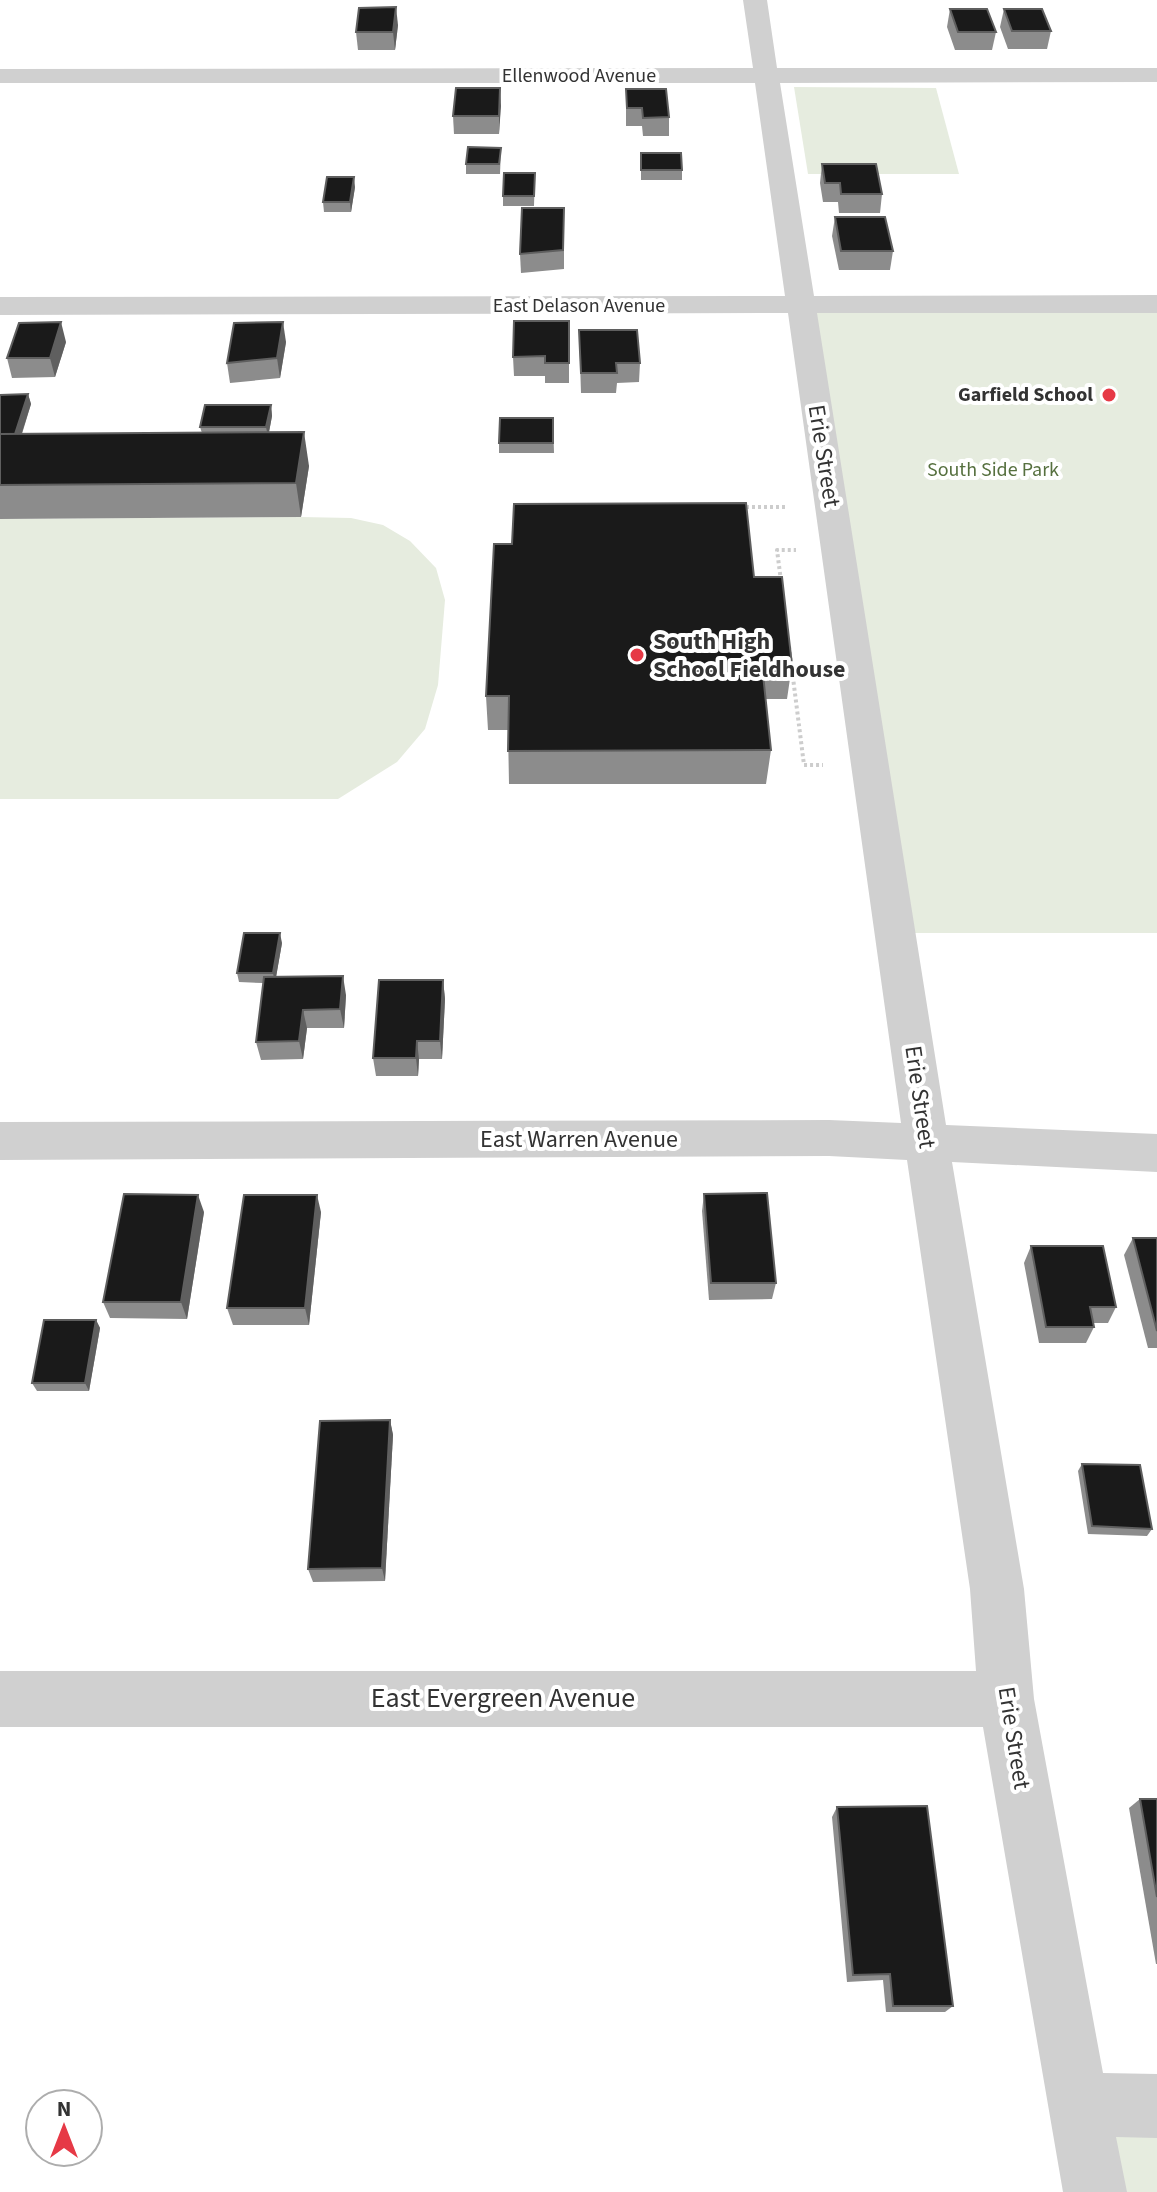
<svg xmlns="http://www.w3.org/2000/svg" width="1157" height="2192" font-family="'Source Sans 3',sans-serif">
<rect width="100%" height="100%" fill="#fff"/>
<g fill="#e6ecdf">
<path d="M794 87 936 88 959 174H808Z"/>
<path d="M1157 304V933H895L801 305Z"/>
<path d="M301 517 351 518 383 525 410 541 436 568 445 600 438 685 425 729 397 762 338 799H0V519Z"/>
<path d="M1077 2104 1157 2106V2192H1095Z"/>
</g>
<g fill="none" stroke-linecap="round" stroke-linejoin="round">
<g stroke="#cdcdcd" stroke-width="4" stroke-dasharray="3 3" stroke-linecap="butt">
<path d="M740 507H786"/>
<path d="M781 581 777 550H796"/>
<path d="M789 646 804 765H823"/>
</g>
<path fill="#d0d0d0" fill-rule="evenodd" d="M743 0H767L777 68H1157V82L780 83 814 296 1157 295V313H817L946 1125 1157 1134V1172L952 1162 1024 1589 1034 1699 1103 2073 1157 2074V2138L1116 2137 1127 2192H1063L983 1727H0V1671H976L970 1589 907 1160 829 1156 0 1160V1122L829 1120 901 1123 788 313 0 315V297L785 296 755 83H0V69L753 68Z"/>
</g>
<g fill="#8c8c8c">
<path d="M950 9 996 32 992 50H955L947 27Z"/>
<path d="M1004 9 1051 31 1047 49H1008L1000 27Z"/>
<path d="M398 25 395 50H358L356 32Z"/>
<path d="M500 88 499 134H454L453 116Z"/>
<path d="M626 89 669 117V136H643L642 126H626Z"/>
<path d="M501 148 500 174H466V164Z"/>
<path d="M641 153 682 170V180H641Z"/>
<path d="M822 164 882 194 880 213H839L838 202H823L820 183Z"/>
<path d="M535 173 534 206H503V196Z"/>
<path d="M355 187 351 212H324L323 202Z"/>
<path d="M564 208V269L521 273 520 254Z"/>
<path d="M835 217 893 251 890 270H839L832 236Z"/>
<path d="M569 321V383H545V376H514L513 357Z"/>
<path d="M579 330 640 363 639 382 617 383 616 393H581Z"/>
<path d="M66 342 55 377 12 378 7 358Z"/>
<path d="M286 342 280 378 230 383 227 363Z"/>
<path d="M28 394 31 404 22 434 202 433 200 427 271 405 272 416 269 432 309 466 301 517 0 519V395Z"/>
<path d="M553 418 554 453H499V443Z"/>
<path d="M754 577 792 665 787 699H765L771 750 766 784H509L508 730H488L486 696Z"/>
<path d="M282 943 276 977 346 995 344 1028H307L303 1059 261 1060 256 1042 263 983 239 982 237 973Z"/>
<path d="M443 980 445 999 442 1059H419L418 1076H376L373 1058Z"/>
<path d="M704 1194 776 1283 772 1299 709 1300 702 1211Z"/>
<path d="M204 1212 187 1319 110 1318 103 1302Z"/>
<path d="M321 1212 309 1325H233L227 1308Z"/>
<path d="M1133 1238H1157V1348H1148L1124 1255Z"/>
<path d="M1031 1246 1116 1307 1108 1323H1094V1327L1086 1343H1039L1024 1263Z"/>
<path d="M96 1320 100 1328 89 1391H37L32 1383Z"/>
<path d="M390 1420 393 1435 385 1581 313 1582 308 1569Z"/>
<path d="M1082 1464 1152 1529 1147 1536 1088 1534 1078 1471Z"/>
<path d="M1140 1799H1157V1964H1156L1129 1808Z"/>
<path d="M837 1807 953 2006 945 2012H886L883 1980 847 1982 832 1817Z"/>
</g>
<g fill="#5f5f5f">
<path d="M396 7 398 25 395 50 393 32Z"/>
<path d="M500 88 501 106 499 134V116Z"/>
<path d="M354 177 355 187 351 212 350 202Z"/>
<path d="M61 322 66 342 55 377 50 358Z"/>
<path d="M283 322 286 342 280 378 277 358Z"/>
<path d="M28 394 31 404 18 445 15 435Z"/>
<path d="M271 405 272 416 268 437 266 427Z"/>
<path d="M304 432 309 466 301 517 296 483Z"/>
<path d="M280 933 282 943 275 983 273 973Z"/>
<path d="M343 976 346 995 344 1028 340 1009Z"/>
<path d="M443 980 445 999 442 1059 440 1041Z"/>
<path d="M303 1010 307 1028 303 1059 299 1041Z"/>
<path d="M417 1041 419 1059 418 1076 416 1058Z"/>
<path d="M198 1195 204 1212 187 1319 181 1302Z"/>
<path d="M317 1195 321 1212 309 1325 305 1308Z"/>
<path d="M96 1320 100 1328 89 1391 85 1383Z"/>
<path d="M390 1420 393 1435 385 1581 382 1568Z"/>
</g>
<g fill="#1a1a1a" stroke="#5f5f5f" stroke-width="2">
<path d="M396 7 393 32H356L359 8Z"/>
<path d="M950 9H987L996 32H958Z"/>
<path d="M1004 9H1042L1051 31H1012Z"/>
<path d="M456 88H500L499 116H453Z"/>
<path d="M626 89H666L669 117 643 118 642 108H627Z"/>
<path d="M468 147 501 148 499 164H466Z"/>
<path d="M641 153H681L682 170H641Z"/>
<path d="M822 164H876L882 194H841L840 183H825Z"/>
<path d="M504 173H535L534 196H503Z"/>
<path d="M327 177H354L350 202H323Z"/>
<path d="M522 208H564L563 250 520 254Z"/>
<path d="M835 217H885L893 251H841Z"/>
<path d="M514 321H569V363H545V356L513 357Z"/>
<path d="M61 322 50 358H7L19 323Z"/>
<path d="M283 322 277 358 227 363 234 323Z"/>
<path d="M579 330H637L640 363H616L617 373H581Z"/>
<path d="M28 394 15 434H0V395Z"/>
<path d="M205 405H271L266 427H200Z"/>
<path d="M500 418H553V443H499Z"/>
<path d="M304 432 296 483 0 485V434Z"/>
<path d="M746 503 754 577H782L792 665H762L771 750 508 751 509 696H486L494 544H512L514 504Z"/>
<path d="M244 933H280L273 973H237Z"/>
<path d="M343 976 340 1009 303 1010 299 1041 256 1042 264 977Z"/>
<path d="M379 980H443L440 1041H417L416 1058H373Z"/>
<path d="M767 1193 776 1283H711L704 1194Z"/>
<path d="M124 1194 198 1195 181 1302H103Z"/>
<path d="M244 1195H317L305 1308H227Z"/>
<path d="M1133 1238H1157V1331Z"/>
<path d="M1031 1246H1103L1116 1307H1090L1094 1327H1046Z"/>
<path d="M44 1320H96L85 1383H32Z"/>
<path d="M390 1420 382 1568 308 1569 320 1421Z"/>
<path d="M1082 1464 1140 1465 1152 1529 1092 1526Z"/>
<path d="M1140 1799H1157V1897Z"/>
<path d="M927 1806 953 2006H893L890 1974 853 1975 837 1807Z"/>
</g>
<g fill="#e63946" stroke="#fff" stroke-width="3">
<circle cx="1109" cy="395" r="8"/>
<circle cx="637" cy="655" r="8"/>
</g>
<g text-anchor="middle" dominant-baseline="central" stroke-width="8" stroke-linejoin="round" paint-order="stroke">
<g font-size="20" fill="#333" stroke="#fff">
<text x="579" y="76">Ellenwood Avenue</text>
<text x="579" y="306">East Delason Avenue</text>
</g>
<g font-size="20" font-weight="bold" fill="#333" stroke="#fff" text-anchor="end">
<text x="1093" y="395">Garfield School</text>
</g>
<g font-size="20" fill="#56703f" stroke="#fff">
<text x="993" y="470">South Side Park</text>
</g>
<g font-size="24" fill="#333" stroke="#fff">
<text transform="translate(824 456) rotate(81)">Erie Street</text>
<text transform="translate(920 1097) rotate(82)">Erie Street</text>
<text x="579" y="1139">East Warren Avenue</text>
<text transform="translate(1014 1738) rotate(81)">Erie Street</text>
</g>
<g font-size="24" font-weight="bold" fill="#333" stroke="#fff" text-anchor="start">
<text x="653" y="641">South High<tspan x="653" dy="28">School Fieldhouse</tspan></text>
</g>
<g font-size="28" fill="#333" stroke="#fff">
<text x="503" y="1698">East Evergreen Avenue</text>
</g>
</g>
<g transform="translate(64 2128)"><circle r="38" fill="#ffffff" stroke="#adadad" stroke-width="2"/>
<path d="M0-6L14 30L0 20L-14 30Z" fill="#e63946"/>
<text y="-12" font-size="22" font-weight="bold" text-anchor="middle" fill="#333333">N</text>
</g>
</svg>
